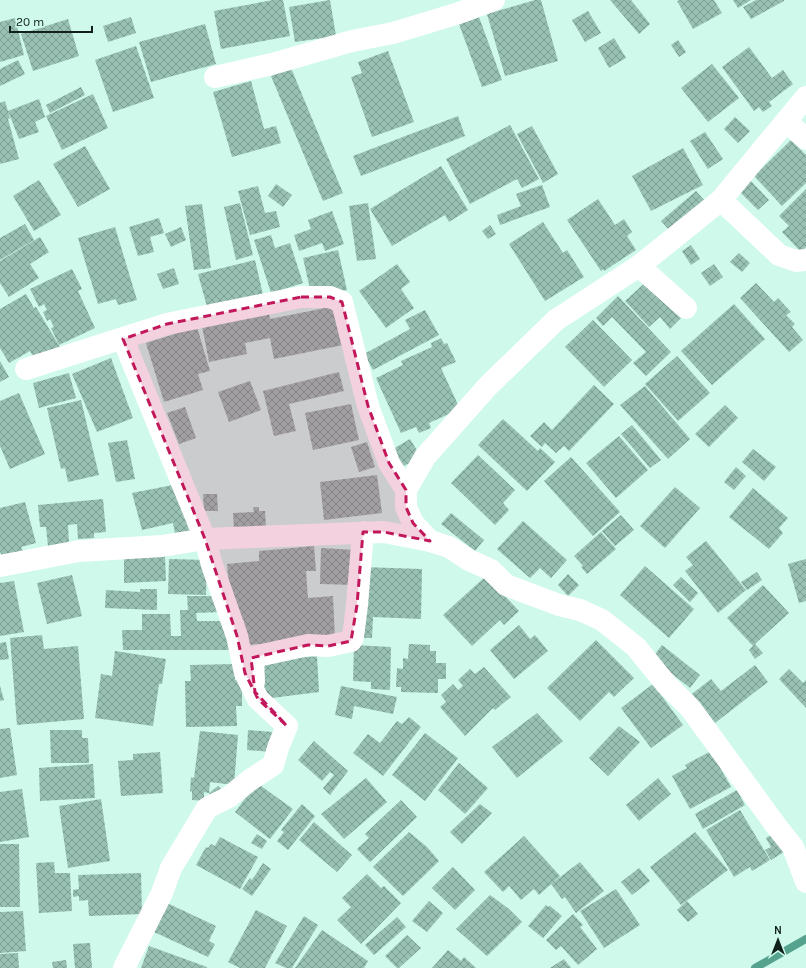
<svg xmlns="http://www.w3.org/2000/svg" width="806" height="968" font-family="Karla,sans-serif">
<defs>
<pattern id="building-cross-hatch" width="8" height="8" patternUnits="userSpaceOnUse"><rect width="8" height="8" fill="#98c1b4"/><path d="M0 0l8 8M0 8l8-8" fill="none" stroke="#7b9c92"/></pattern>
</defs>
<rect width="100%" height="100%" fill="#cef9eb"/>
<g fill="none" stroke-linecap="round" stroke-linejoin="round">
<path stroke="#55a38f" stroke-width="8" d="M755 968 806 939"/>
</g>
<g fill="url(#building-cross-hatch)">
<path d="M273 0H283L290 36 221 49 214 11Z"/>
<path d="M330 0 336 36 295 42 289 7Z"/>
<path d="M535 0H541L558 61 505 76 487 14Z"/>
<path d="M610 0H631L650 24 639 34Z"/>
<path d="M680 0H714L722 13 693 29 677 1Z"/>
<path d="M733 0H751L738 8Z"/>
<path d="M756 0H784V1L751 19 743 7Z"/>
<path d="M588 11 601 33 585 42 572 20Z"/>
<path d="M131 17 136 33 108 42 103 26Z"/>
<path d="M479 17 502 80 482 87 459 24Z"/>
<path d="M15 18 24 55 0 62V22Z"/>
<path d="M68 19 79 56 33 71 21 34Z"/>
<path d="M205 24 216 64 151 82 139 42Z"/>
<path d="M614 38 626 58 609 68 598 48Z"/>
<path d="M678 40 686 52 679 57 671 45Z"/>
<path d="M136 46 154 98 113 112 95 60Z"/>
<path d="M749 47 772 78 783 70 793 84 769 102 772 106 763 112 759 107 754 111 722 67Z"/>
<path d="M388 51 414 122 372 137 351 77 362 73 358 62Z"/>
<path d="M18 60 25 74 0 86V69Z"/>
<path d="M712 64 739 98 708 122 681 88Z"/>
<path d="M291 68 343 193 323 201 271 76Z"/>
<path d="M251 81 264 129 276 126 281 143 232 157 213 92Z"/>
<path d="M81 87 85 95 50 113 46 105Z"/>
<path d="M93 94 108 128 62 150 46 116Z"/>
<path d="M39 99 45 117 35 122 39 132 19 139 8 111Z"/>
<path d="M5 101 10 118 8 119 19 159 0 164V103Z"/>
<path d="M458 116 465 136 361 176 353 156Z"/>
<path d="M735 117 750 131 738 143 724 129Z"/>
<path d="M510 125 539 179 522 188 517 179 470 204 446 159Z"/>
<path d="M532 126 558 174 543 183 517 134Z"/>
<path d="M705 132 723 159 708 169 690 141Z"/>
<path d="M791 140 806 155V183L782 206 754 176Z"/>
<path d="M85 146 110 189 78 207 53 164Z"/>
<path d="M683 148 703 185 651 211 632 176Z"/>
<path d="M441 166 468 210 449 222 445 215 392 246 370 209Z"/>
<path d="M748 178 769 200 758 210 736 188Z"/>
<path d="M39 180 61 215 34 231 13 196Z"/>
<path d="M276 184 292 195 283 207 268 196Z"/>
<path d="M542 185 550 207 500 225 497 215 521 206 516 194Z"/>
<path d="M258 186 265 213 276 211 280 227 250 235 238 191Z"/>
<path d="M806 189V247L801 252 782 232 789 226 779 216Z"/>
<path d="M696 191 705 201 670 231 661 221Z"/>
<path d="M598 199 615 225 624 219 632 232 627 236 636 250 604 271 603 269 601 271 567 220Z"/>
<path d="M240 203 253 255 236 260 224 207Z"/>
<path d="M368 203 376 259 357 261 349 206Z"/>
<path d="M202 204 211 268 194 270 185 206Z"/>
<path d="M332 211 344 244 325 251 322 243 299 251 294 235 311 229 308 220Z"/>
<path d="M159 218 164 233 150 237 154 252 138 256 129 227Z"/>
<path d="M543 222 563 253 567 250 584 277 545 301 509 244Z"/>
<path d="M25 224 34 240 0 260V238Z"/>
<path d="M490 225 496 234 488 239 482 231Z"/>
<path d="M115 227 137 300 118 305 116 299 98 304 78 238Z"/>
<path d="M181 227 186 240 171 247 165 234Z"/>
<path d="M271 235 275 248 290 243 303 283 271 293 254 240Z"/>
<path d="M40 237 49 252 30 264 39 278 9 297 0 283V261Z"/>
<path d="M691 245 700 259 691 265 682 251Z"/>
<path d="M338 250 347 290 324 295 310 289 303 258Z"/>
<path d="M739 253 750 263 742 272 730 262Z"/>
<path d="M255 260 264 299 209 314 198 274Z"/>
<path d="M397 264 410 282 401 289 414 308 386 328 359 291Z"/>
<path d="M714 264 723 277 710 286 701 273Z"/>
<path d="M174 268 179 284 163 289 157 274Z"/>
<path d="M72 269 82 289 78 291 95 328 59 345 51 328 54 327 50 319 47 321 43 312 47 310 44 304 39 307 30 289Z"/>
<path d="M648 280 681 318 670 329 660 317 649 327 625 301Z"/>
<path d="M756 283 774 302 778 298 791 312 786 315 795 324 792 327 803 340 789 352 740 298Z"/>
<path d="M26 294 34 308 36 307 60 347 36 361 30 351 9 363 0 348V309Z"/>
<path d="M618 296 671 352 646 376 633 363 646 352 612 317 603 326 596 318Z"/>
<path d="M734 304 765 339 712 385 681 351Z"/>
<path d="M340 305 348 344 274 359 270 338 245 343 247 354 209 362 202 326 269 313 270 319Z"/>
<path d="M425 310 439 335 373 370 364 354 410 329 405 320Z"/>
<path d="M593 320 632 360 604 387 565 347Z"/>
<path d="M197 327 210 371 198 374 203 390 164 402 146 343Z"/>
<path d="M441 338 444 344 447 343 456 362 441 368 460 409 429 423 431 428 419 433 416 427 401 433 376 378 403 365 401 361 432 347 431 343Z"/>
<path d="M677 356 710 393 678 421 645 384Z"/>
<path d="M111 358 133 418 97 432 72 374Z"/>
<path d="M0 361 9 377 0 382Z"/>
<path d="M339 372 344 391 289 404 296 431 274 436 263 391Z"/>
<path d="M69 373 76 398 39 408 33 383Z"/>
<path d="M250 381 261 410 229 422 218 392Z"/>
<path d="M594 385 614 404 569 451 564 446 556 453 545 443 542 447 530 436 544 422 552 430Z"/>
<path d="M645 386 690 439 668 459 620 405Z"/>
<path d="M19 393 45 454 10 469 0 446V401Z"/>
<path d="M81 400 99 475 68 482 65 468 61 469 47 408Z"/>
<path d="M351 404 359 440 313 450 305 413Z"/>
<path d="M725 405 738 418 709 447 695 434Z"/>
<path d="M185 407 196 438 179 444 167 413Z"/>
<path d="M503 419 538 451 540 448 555 462 527 491 478 445Z"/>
<path d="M632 425 661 460 650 468 621 434Z"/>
<path d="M619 436 648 470 616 498 586 463Z"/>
<path d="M410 439 421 457 398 469 388 452Z"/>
<path d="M127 440 135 479 116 482 108 443Z"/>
<path d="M367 442 375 467 359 472 351 447Z"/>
<path d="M753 449 776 467 764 481 742 462Z"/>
<path d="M478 455 515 490 503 503 509 510 495 525 451 483Z"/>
<path d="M571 457 620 512 593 536 544 481Z"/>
<path d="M736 467 746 476 734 490 724 482Z"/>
<path d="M377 475 382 513 324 520 320 482Z"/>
<path d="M178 484 193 535 176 539 173 523 142 530 132 493Z"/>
<path d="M675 487 700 508 665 548 640 526Z"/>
<path d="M753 488 788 518 779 528 783 533 769 549 729 517Z"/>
<path d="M203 494H217L218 511H204Z"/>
<path d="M103 499 106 532 94 533V538L78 539 77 524 68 525 69 544 48 546 46 527H40L38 505Z"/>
<path d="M25 502 36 543 21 547 23 552 2 557 0 551V508Z"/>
<path d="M253 507H259V511H265L266 526 234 529 233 513 254 512Z"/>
<path d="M451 513 484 540 475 551 441 524Z"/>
<path d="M621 515 634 530 615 546 602 531Z"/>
<path d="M523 521 567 560 551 578 540 568 530 578 497 549Z"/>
<path d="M601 532 616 549 587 574 581 567 583 566 574 556Z"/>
<path d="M706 541 746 590 718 613 685 571 693 565 686 557Z"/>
<path d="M314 546 316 571H306L308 598 333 596 335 639 245 645 244 620H236L230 600 227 564 259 561V551Z"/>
<path d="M321 548 356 550 355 585 320 584Z"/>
<path d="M124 556H165L166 581 124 583Z"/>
<path d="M169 559 207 560 206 595 168 594Z"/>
<path d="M806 559V601L799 603 788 564Z"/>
<path d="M645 566 694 609 669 638 620 595Z"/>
<path d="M362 567 422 569 421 619 373 617 372 638H360Z"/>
<path d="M757 572 762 580 747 590 741 582Z"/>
<path d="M568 574 579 585 568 596 558 585Z"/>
<path d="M72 575 82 616 47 624 37 583Z"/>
<path d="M486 576 519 611 504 625 500 620 472 646 443 615Z"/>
<path d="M681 577 698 593 690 602 673 585Z"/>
<path d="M14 581 24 632 0 636V583Z"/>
<path d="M763 585 789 613 755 644 763 653 755 659 749 650 753 646 727 618Z"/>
<path d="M140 589H157V610L105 608 106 590 140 592Z"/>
<path d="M187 596H220V612L196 613 197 621H231V650H123L122 630H142V614H170L171 636H181L180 610H188Z"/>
<path d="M519 625 530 639 535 635 548 651 514 679 490 650Z"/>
<path d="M42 635 44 649 78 646 84 719 17 725 10 638Z"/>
<path d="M596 640 634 678 614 697 609 692 580 721 547 688Z"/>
<path d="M6 642 9 659 0 660V643Z"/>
<path d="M409 644 430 645V651H436V663H446V679H438V693L401 692V687H396L397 668 403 669V658L408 659Z"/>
<path d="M354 645 391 647 390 690 371 689V682L353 681Z"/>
<path d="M662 645 700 675 690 688 652 658Z"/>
<path d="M115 651 166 659 162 684H159L153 726 95 718 101 674 112 676Z"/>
<path d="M317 656 319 692 264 699 257 662Z"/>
<path d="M235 664V680H242V706H236L237 726 186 727 185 681H191L190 665Z"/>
<path d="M755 665 768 682 715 723 692 694 711 679 721 691Z"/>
<path d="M484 667 511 697 495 710 493 708 465 736 440 707 446 702 441 695 453 684 458 690 463 686 458 680 470 669 475 674Z"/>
<path d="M789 669 803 683 806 680V708L779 679Z"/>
<path d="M653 684 683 725 651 748 621 708Z"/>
<path d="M0 686 4 700 0 701Z"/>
<path d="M341 686 397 697 393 714 354 706 352 719 335 715Z"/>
<path d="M537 713 563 741 517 778 492 747Z"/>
<path d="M409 717 421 727 383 776 353 753 368 734 380 743 397 721 402 724Z"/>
<path d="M619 726 640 742 608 776 589 758Z"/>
<path d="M10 728 17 775 0 778V729Z"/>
<path d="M50 730H82V738H88L89 763H51Z"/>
<path d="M248 730 273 732 272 752 247 750Z"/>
<path d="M200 731 238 735 234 785 210 782 209 793 204 792V801L192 800V791L190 792 191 777 194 778Z"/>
<path d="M425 733 458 758 425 801 392 775Z"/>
<path d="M314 741 348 771 330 795 323 788 334 775 330 772 322 781 298 760Z"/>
<path d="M711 751 731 787 690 809 672 776 687 768 685 765Z"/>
<path d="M160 752 163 793 121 796 118 761 133 760V754Z"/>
<path d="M459 763 488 788 465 814 438 790Z"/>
<path d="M93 764 95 798 40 801 39 768Z"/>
<path d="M366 778 387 802 344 839 321 814Z"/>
<path d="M658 778 671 794 639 821 626 805Z"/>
<path d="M257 783 293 809 270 839 235 812Z"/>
<path d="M218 786 225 793 215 801 209 793Z"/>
<path d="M22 789 29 837 0 842V792Z"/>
<path d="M737 790 745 805 703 829 695 814Z"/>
<path d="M101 799 110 861 68 868 59 806Z"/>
<path d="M401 800 417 817 370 862 357 849 369 838 365 834Z"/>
<path d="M302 804 315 816 288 850 277 841 284 832 281 830Z"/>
<path d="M480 804 492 813 462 844 450 832Z"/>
<path d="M740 810 770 860 752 871 750 867 734 877 706 830Z"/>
<path d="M314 822 352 855 337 872 299 840Z"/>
<path d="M409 832 427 847 439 861 403 896 373 867Z"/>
<path d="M695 832 728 870 681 905 650 867Z"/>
<path d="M776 832 787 850 771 860 765 850 771 847 766 838Z"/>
<path d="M257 834 267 841 262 849 251 843Z"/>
<path d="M524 836 560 876 539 895 534 889 521 900 509 886 503 892 484 872Z"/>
<path d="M220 837 258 857 240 889 196 865 206 847 208 848 211 844 215 846Z"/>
<path d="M0 844H19L20 907H0Z"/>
<path d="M54 862 55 873H70L72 911 39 913 36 863Z"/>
<path d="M580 862 604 891 576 913 565 897 562 899 551 884Z"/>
<path d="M263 863 271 869 252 896 242 889 250 878 252 880Z"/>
<path d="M453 867 475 890 455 910 432 888Z"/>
<path d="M639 868 650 881 632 895 621 882Z"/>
<path d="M141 873 142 914 89 916 88 900 79 901V896L73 897V890L79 889 78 875Z"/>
<path d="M367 874 381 888 384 886 401 903 361 944 337 920 351 907 342 898Z"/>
<path d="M616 889 640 925 604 948 580 911Z"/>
<path d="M490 895 509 909 522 922 487 956 456 929Z"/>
<path d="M429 901 443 913 427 932 412 921Z"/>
<path d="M687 901 698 914 688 922 677 910Z"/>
<path d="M167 903 216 926 209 941 215 944 208 957 154 932Z"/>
<path d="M546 905 548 907 550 906 562 916 543 938 528 926Z"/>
<path d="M256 910 287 926 265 968H240L228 962Z"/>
<path d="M23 911 26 951 0 953V912Z"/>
<path d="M573 914 583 925 580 927 597 949 578 965 561 946 556 950 546 940Z"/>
<path d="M304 916 318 925 292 968H286L275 963Z"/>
<path d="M397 917 406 927 374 955 365 945Z"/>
<path d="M322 930 368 961 364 968H295Z"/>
<path d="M407 935 421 948 399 968H397L385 956Z"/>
<path d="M90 943 92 968H75L73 944Z"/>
<path d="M149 946 207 967V968H141Z"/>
<path d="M448 950 461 961 464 957 476 968H432Z"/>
<path d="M18 953 19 968H0V954Z"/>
<path d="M564 959 571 968H550Z"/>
<path d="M66 960 67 968H53L52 962Z"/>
</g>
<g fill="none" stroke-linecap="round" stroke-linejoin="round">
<g stroke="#fff" stroke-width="22">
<path d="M215 77 272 64 352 41 393 33 459 13 494 0"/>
<path d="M787 122 806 139"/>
<path d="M721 200 779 255 796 261 806 260"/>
<path d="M639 266 686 308"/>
<path d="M123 339 205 539 212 565 237 636 245 673 258 699 287 726 279 745 273 765 250 780 229 797 207 808 171 868 162 893 124 968"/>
<path d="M26 369 167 324 301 297H330L342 302 368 406 389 463 406 490"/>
<path d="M430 541 413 523 406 507V490L425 457 488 386 556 320 639 266 721 200 806 97"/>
<path d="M0 566 79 551 162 546 205 539 384 532 430 541 449 547 469 560 491 570 506 585 559 605 580 610 602 620 636 647 666 684 691 709 777 827 793 847 806 882"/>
<path d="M254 682 253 657 308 645 328 646 351 641 353 637 357 605 363 532"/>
</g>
</g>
<path fill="#c2185b" fill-opacity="0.2" stroke="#c2185b" stroke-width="3" stroke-dasharray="8 5" stroke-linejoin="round" d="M301 297H330L342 302 368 406 389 463 406 490V507L413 523 430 541 384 532H363L357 605 351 641 328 646 308 645 251 658 255 692 287 726 258 699 245 673 237 636 205 539 123 339 167 324Z"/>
<g transform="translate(778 940)" stroke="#cef9eb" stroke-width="3" paint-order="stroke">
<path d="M0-3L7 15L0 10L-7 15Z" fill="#10201b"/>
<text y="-6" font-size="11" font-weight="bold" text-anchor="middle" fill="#10201b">N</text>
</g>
<path d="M10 26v6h82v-6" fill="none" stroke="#10201b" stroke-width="2"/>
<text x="16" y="26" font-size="12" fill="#10201b" stroke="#cef9eb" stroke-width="3" paint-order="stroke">20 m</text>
</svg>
